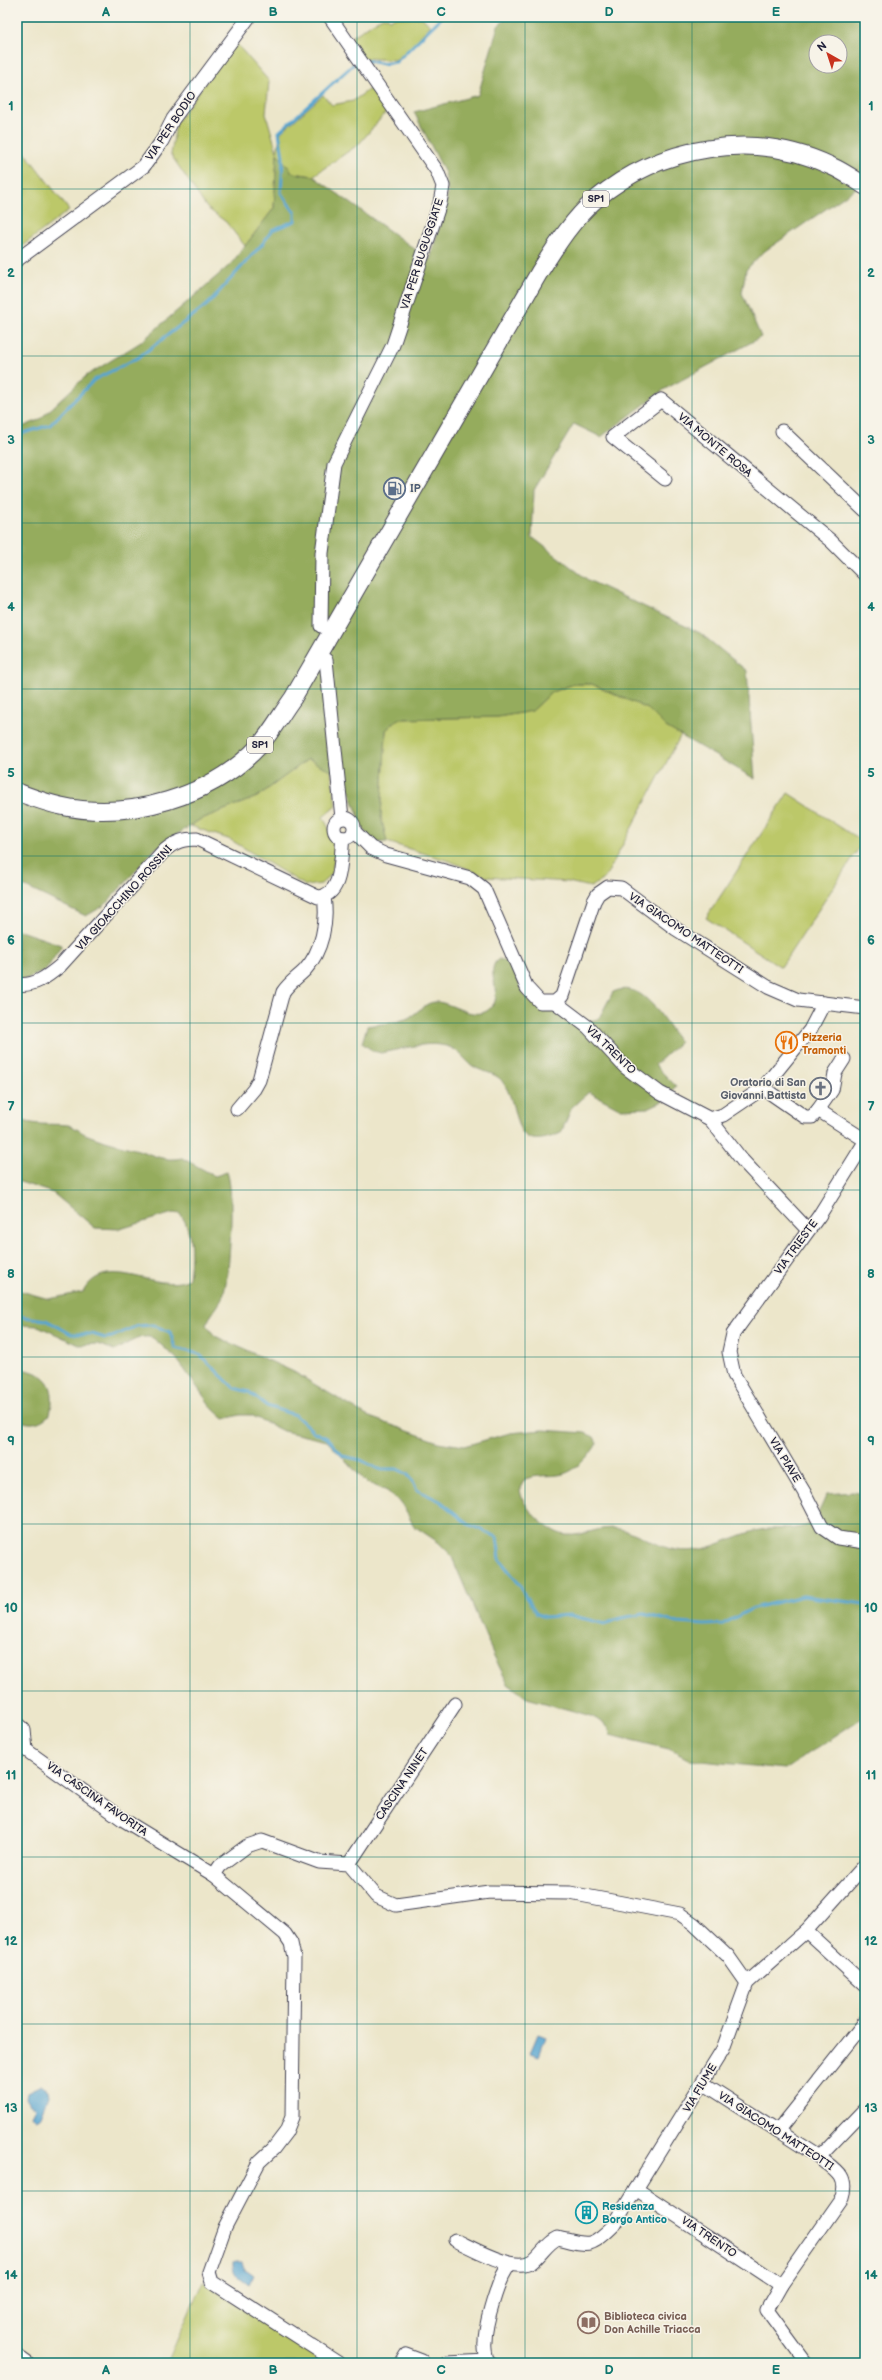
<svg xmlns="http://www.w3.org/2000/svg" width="882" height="2380" font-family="'Balsamiq Sans',sans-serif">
<rect width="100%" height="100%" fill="#f7f3e8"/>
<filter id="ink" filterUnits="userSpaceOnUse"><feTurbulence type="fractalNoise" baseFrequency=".025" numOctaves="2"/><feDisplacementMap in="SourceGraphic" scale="8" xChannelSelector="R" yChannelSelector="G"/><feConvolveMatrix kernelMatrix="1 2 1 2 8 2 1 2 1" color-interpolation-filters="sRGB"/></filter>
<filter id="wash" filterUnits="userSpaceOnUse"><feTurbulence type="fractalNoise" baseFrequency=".012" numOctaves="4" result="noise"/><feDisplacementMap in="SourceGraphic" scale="16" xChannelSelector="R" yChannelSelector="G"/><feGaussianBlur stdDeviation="0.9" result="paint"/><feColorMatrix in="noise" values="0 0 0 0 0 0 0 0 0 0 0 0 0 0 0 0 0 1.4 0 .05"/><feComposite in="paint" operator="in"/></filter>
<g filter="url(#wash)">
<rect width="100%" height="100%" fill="#ece6ca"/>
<g fill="#bcc869" stroke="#6f7552">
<path d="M382 17H388L390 20 395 17H422L430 26 407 51 395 60 362 58 350 38Z"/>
<path d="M235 42 269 81 266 114 277 152 281 132 323 95 332 105 353 101 371 88 387 111 359 144 313 176 293 173 277 154 274 208 245 246 226 222 207 208 171 155 176 123Z"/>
<path d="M17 142 69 210 17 250Z"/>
<path d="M574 684H592L648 709 666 727 681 735 605 878 591 887 568 882 487 877 452 862 387 842 381 817 386 730 398 719 498 717 532 711 552 692Z"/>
<path d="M308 759 331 770 336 806 323 817 336 842 332 874 321 884 306 886 231 840 191 826 199 820 257 797Z"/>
<path d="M788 793 863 842 781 967 706 918Z"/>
<path d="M203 2281 328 2363H167Z"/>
</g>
<g fill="#95ac5d" stroke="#5c674c" fill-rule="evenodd">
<path d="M508 17H865V182L762 253 746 270 742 293 761 337 665 389 601 437 574 424 534 490 532 537 588 580 700 633 747 671 755 779 666 727 648 709 592 684H574L552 692 532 711 498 717 398 719 386 730 381 817 387 842 373 843 363 829 345 778 308 759 257 797 199 820 155 849 105 905 86 916 17 883V429L39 420 86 376 141 342 231 264 274 208 277 153 293 173 313 176 430 260 448 194 445 173 414 112 478 95 498 26ZM816 42H840V66H816Z"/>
<path d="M17 930 62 945 46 970 24 980 17 978Z"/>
<path d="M499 959C519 962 517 991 531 1002 543 1011 558 1012 572 1016 581 1019 591 1023 599 1018L613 992C644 978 663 1021 680 1042L655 1065 676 1086 663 1101 648 1108 621 1109 589 1092 572 1107 561 1133C508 1156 522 1111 504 1084 498 1073 486 1073 476 1068 464 1062 460 1047 441 1045 422 1042 399 1050 381 1053L373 1051 362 1043 367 1026C380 1024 394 1023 406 1019 416 1015 425 1002 435 1002 452 1001 478 1026 493 1005 502 993 484 968 499 959Z"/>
<path d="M17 1118C34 1127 50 1123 68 1125 74 1126 79 1131 85 1134 102 1141 120 1145 138 1150 154 1155 164 1162 182 1158L215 1176 227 1172C235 1191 230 1275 223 1296 219 1307 210 1314 206 1325L215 1336 294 1372 367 1416 438 1442 464 1446 510 1433 543 1430 585 1433 594 1437 597 1443C594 1450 588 1456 582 1462 561 1483 549 1471 525 1479L520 1488C520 1506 548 1533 566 1535 584 1537 599 1525 619 1529 640 1532 656 1547 676 1550 707 1555 731 1535 760 1530 774 1527 791 1531 805 1526 816 1523 822 1504 827 1494L853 1492 865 1494V1716L785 1769 690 1760 669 1749 610 1735 609 1729 604 1723 591 1716 527 1698 508 1684 494 1656 451 1555 438 1542 414 1526 401 1503 387 1491 366 1482 327 1441 283 1431 251 1415H240L224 1419 213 1409 176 1358 153 1338C139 1333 127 1346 114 1350L97 1344 79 1345 38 1326 17 1325V1290L49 1299 83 1292C106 1251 154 1293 187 1280L189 1277C192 1257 193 1230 180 1214L173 1213 120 1229 95 1228 53 1193 17 1181Z"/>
<path d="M17 1369C47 1371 57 1386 50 1414 40 1424 30 1426 17 1419Z"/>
</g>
<g fill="#57a5d0" stroke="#3c6486">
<path d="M538 2034 546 2037 539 2056 530 2053Z"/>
<path d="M41 2085 48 2090 49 2096 40 2118 36 2120 32 2115 36 2107 30 2105 26 2098 27 2092Z"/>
<path d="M237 2262H242L244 2268 254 2275 249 2285C241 2279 232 2275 233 2263Z"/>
</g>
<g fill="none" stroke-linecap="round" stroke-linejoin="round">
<g stroke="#57a5d0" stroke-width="3">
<path d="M364 60 384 64 396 62 442 17"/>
<path d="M17 435 50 425 94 380 139 357 208 304 264 242 272 230 295 221V213L281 193 283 157 279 132 355 63"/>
<path d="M17 1316 46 1320 71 1334H92L105 1338 112 1337 137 1326 152 1325 170 1332 175 1348 199 1354 234 1388 249 1392 267 1406 295 1415 314 1432 327 1438 343 1456 361 1460 378 1469H397L407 1474 413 1481 417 1490 440 1501 468 1524 497 1537 500 1559 504 1565 520 1585 525 1596 537 1614 545 1617 570 1615 605 1624 621 1618 644 1614 678 1623 705 1625 723 1624 753 1608 803 1596 865 1604"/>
</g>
</g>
</g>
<g filter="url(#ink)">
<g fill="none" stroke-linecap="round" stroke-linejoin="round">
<defs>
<g id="minor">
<path d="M17 260 144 166 162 141 173 119 249 17"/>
<path d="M782 431 865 510"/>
<path d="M665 479 613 437 661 400 831 541 865 575"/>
<path d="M321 626 322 553 334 463 393 345 440 203 443 186 437 171 330 17"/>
<path d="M326 660 342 818"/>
<circle cx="344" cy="828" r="10"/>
<path d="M354 831 371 848 386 855 470 878 484 889 527 988 540 1002H555L562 996 594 901 598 894 608 887 621 888 676 929 768 987 798 1000 865 1008"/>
<path d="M17 984C34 987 48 976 60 966L165 850C176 841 184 839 197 839L318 897C344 895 340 857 343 838"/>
<path d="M555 1002 588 1027 625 1067 660 1093 710 1119 723 1115 763 1088 810 1030 824 1003"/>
<path d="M763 1088 805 1117H812L818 1110 865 1140"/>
<path d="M237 1109 254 1089 259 1080 283 992C289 983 297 978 305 970 322 951 328 922 324 897"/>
<path d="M818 1110 832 1090 835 1073 844 1059"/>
<path d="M710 1119 742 1160 807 1229"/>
<path d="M865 1142 819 1216 733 1334 729 1352 734 1375 804 1492 822 1527 838 1538 865 1542"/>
<path d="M17 1724 24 1730 26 1750 122 1819 214 1875 285 1934 291 1943 294 1957 292 2117 286 2132 273 2149 259 2162 225 2227 209 2272 212 2282 338 2363"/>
<path d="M349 1864 455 1704"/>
<path d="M214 1875 220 1866 247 1846 262 1841 319 1862 349 1864 376 1896 396 1905 489 1892 570 1893 680 1914 694 1924 728 1956 747 1983"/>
<path d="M806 1931 865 1985"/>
<path d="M703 2083 819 2157C835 2170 849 2176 842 2198L781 2285 767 2310 806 2363"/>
<path d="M778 2131 865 2022"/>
<path d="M819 2157 865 2109"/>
<path d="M636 2189 781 2285"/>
<path d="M455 2240C473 2248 515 2273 533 2261 542 2254 547 2243 558 2238 588 2245 590 2249 613 2226L723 2049 747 1983 806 1931 865 1865"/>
<path d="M17 2356 27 2363"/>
<path d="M487 2361C486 2355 484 2348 485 2342 485 2324 498 2278 510 2264"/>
<path d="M401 2363 406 2355 422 2361 420 2363"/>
<path d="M447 2363 487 2361 491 2363"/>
</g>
<path id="major" d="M17 792C31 797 46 803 61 806 128 821 212 797 260 745 272 731 282 713 293 698L540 271C556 246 572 220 595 200 659 146 754 129 831 166 843 171 854 179 865 186"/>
</defs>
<use href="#minor" stroke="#403f50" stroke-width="15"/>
<use href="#major" stroke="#403f50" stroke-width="19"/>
<use href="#minor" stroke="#fff" stroke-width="13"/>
<use href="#major" stroke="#fff" stroke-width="17"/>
</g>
</g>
<path fill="none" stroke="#0f766e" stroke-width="1" stroke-opacity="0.55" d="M190 17V2363M357 17V2363M525 17V2363M692 17V2363M17 189H865M17 356H865M17 523H865M17 689H865M17 856H865M17 1023H865M17 1190H865M17 1357H865M17 1524H865M17 1691H865M17 1857H865M17 2024H865M17 2191H865"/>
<defs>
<symbol id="fuel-ring" viewBox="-11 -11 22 22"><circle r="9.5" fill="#f7f3e8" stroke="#5c6f8a" stroke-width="1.5"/><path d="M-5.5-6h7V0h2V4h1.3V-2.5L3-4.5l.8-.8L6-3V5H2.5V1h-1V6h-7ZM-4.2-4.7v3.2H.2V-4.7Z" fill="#5c6f8a"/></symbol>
<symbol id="restaurant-ring" viewBox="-11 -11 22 22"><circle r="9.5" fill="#f7f3e8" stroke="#e8710a" stroke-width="1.5"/><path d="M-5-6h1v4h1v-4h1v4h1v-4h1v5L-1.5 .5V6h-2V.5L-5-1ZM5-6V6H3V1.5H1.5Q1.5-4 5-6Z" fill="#e8710a"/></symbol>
<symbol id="church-ring" viewBox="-11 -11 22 22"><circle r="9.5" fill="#f7f3e8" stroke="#6b7280" stroke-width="1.5"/><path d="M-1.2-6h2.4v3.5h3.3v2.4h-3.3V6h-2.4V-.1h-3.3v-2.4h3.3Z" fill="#6b7280"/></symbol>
<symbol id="building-ring" viewBox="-11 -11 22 22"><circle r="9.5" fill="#f7f3e8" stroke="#0f9aa8" stroke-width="1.5"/><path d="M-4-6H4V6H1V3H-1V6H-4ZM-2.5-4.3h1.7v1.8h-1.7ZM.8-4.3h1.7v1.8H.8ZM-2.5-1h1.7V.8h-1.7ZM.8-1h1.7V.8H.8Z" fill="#0f9aa8"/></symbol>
<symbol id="library-ring" viewBox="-11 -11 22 22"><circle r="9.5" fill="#f7f3e8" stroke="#8d6e63" stroke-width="1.5"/><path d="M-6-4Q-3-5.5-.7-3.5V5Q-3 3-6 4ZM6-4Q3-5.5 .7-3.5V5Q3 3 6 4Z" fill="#8d6e63"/></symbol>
</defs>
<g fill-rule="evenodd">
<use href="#fuel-ring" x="382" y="476" width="25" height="25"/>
<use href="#restaurant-ring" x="774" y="1030" width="25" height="25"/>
<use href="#church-ring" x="808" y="1076" width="25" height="25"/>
<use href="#building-ring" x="574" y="2200" width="25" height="25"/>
<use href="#library-ring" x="576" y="2310" width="25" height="25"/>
</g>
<g text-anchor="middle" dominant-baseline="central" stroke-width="3" stroke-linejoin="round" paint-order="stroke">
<g fill="#f7f3e8" stroke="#62616f" stroke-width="1">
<rect x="583" y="191" width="26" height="16" rx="3"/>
<rect x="247" y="737" width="26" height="16" rx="3"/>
</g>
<g font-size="10" font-weight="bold" fill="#22223b">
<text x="596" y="199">SP1</text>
<text x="260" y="745">SP1</text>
</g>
<g font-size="11" fill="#22223b" stroke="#f7f3e8">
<text transform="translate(171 126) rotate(-56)">VIA PER BODIO</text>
<text transform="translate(422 254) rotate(-72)">VIA PER BUGUGGIATE</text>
<text transform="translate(715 445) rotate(40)">VIA MONTE ROSA</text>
<text transform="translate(124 898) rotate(-48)">VIA GIOACCHINO ROSSINI</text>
<text transform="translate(686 933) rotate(34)">VIA GIACOMO MATTEOTTI</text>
<text transform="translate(611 1050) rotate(44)">VIA TRENTO</text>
<text transform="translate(796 1247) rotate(-54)">VIA TRIESTE</text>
<text transform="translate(785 1460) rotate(59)">VIA PIAVE</text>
<text transform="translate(402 1784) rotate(-56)">CASCINA NINET</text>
<text transform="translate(97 1799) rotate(35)">VIA CASCINA FAVORITA</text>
<text transform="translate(700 2088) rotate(-59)">VIA FIUME</text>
<text transform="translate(776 2131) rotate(33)">VIA GIACOMO MATTEOTTI</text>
<text transform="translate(709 2237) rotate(34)">VIA TRENTO</text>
</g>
<g font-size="11" font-weight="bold" fill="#4e5e75" stroke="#f7f3e8" text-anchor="start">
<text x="410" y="488">IP</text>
</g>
<g font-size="11" font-weight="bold" fill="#c56008" stroke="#f7f3e8" text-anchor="start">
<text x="802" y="1037">Pizzeria<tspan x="802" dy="13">Tramonti</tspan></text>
</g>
<g font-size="11" font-weight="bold" fill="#5b616d" stroke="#f7f3e8" text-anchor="end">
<text x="806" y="1082">Oratorio di San<tspan x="806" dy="13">Giovanni Battista</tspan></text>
</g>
<g font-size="11" font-weight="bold" fill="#0d838f" stroke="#f7f3e8" text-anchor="start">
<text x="602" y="2206">Residenza<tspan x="602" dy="13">Borgo Antico</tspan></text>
</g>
<g font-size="11" font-weight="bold" fill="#785e54" stroke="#f7f3e8" text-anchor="start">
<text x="604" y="2316">Biblioteca civica<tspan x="604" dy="13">Don Achille Triacca</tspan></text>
</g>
</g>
<rect width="882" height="2380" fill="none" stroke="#f7f3e8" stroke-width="44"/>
<g transform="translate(828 54) rotate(321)"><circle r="19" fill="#f7f3e8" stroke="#a29fa3"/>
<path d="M0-3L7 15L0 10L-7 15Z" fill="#c8321e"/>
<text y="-6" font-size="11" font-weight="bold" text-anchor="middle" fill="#22223b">N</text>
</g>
<rect x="22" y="22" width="838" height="2336" fill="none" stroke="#0f766e" stroke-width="1.5"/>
<g font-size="13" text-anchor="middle" font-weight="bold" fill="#0f766e">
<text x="106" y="16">A</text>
<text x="273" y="16">B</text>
<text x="441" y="16">C</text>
<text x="609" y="16">D</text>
<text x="776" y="16">E</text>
<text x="11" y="110">1</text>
<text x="871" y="110">1</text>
<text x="11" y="277">2</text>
<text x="871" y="277">2</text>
<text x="11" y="444">3</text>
<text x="871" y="444">3</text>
<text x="11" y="611">4</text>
<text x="871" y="611">4</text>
<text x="11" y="777">5</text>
<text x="871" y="777">5</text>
<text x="11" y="944">6</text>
<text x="871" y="944">6</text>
<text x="11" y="1111">7</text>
<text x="871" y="1111">7</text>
<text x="11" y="1278">8</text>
<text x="871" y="1278">8</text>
<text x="11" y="1445">9</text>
<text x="871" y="1445">9</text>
<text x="11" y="1612">10</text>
<text x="871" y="1612">10</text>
<text x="11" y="1779">11</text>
<text x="871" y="1779">11</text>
<text x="11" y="1945">12</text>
<text x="871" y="1945">12</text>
<text x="11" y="2112">13</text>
<text x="871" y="2112">13</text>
<text x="11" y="2279">14</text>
<text x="871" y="2279">14</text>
<text x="106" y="2374">A</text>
<text x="273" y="2374">B</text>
<text x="441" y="2374">C</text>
<text x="609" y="2374">D</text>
<text x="776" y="2374">E</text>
</g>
</svg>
